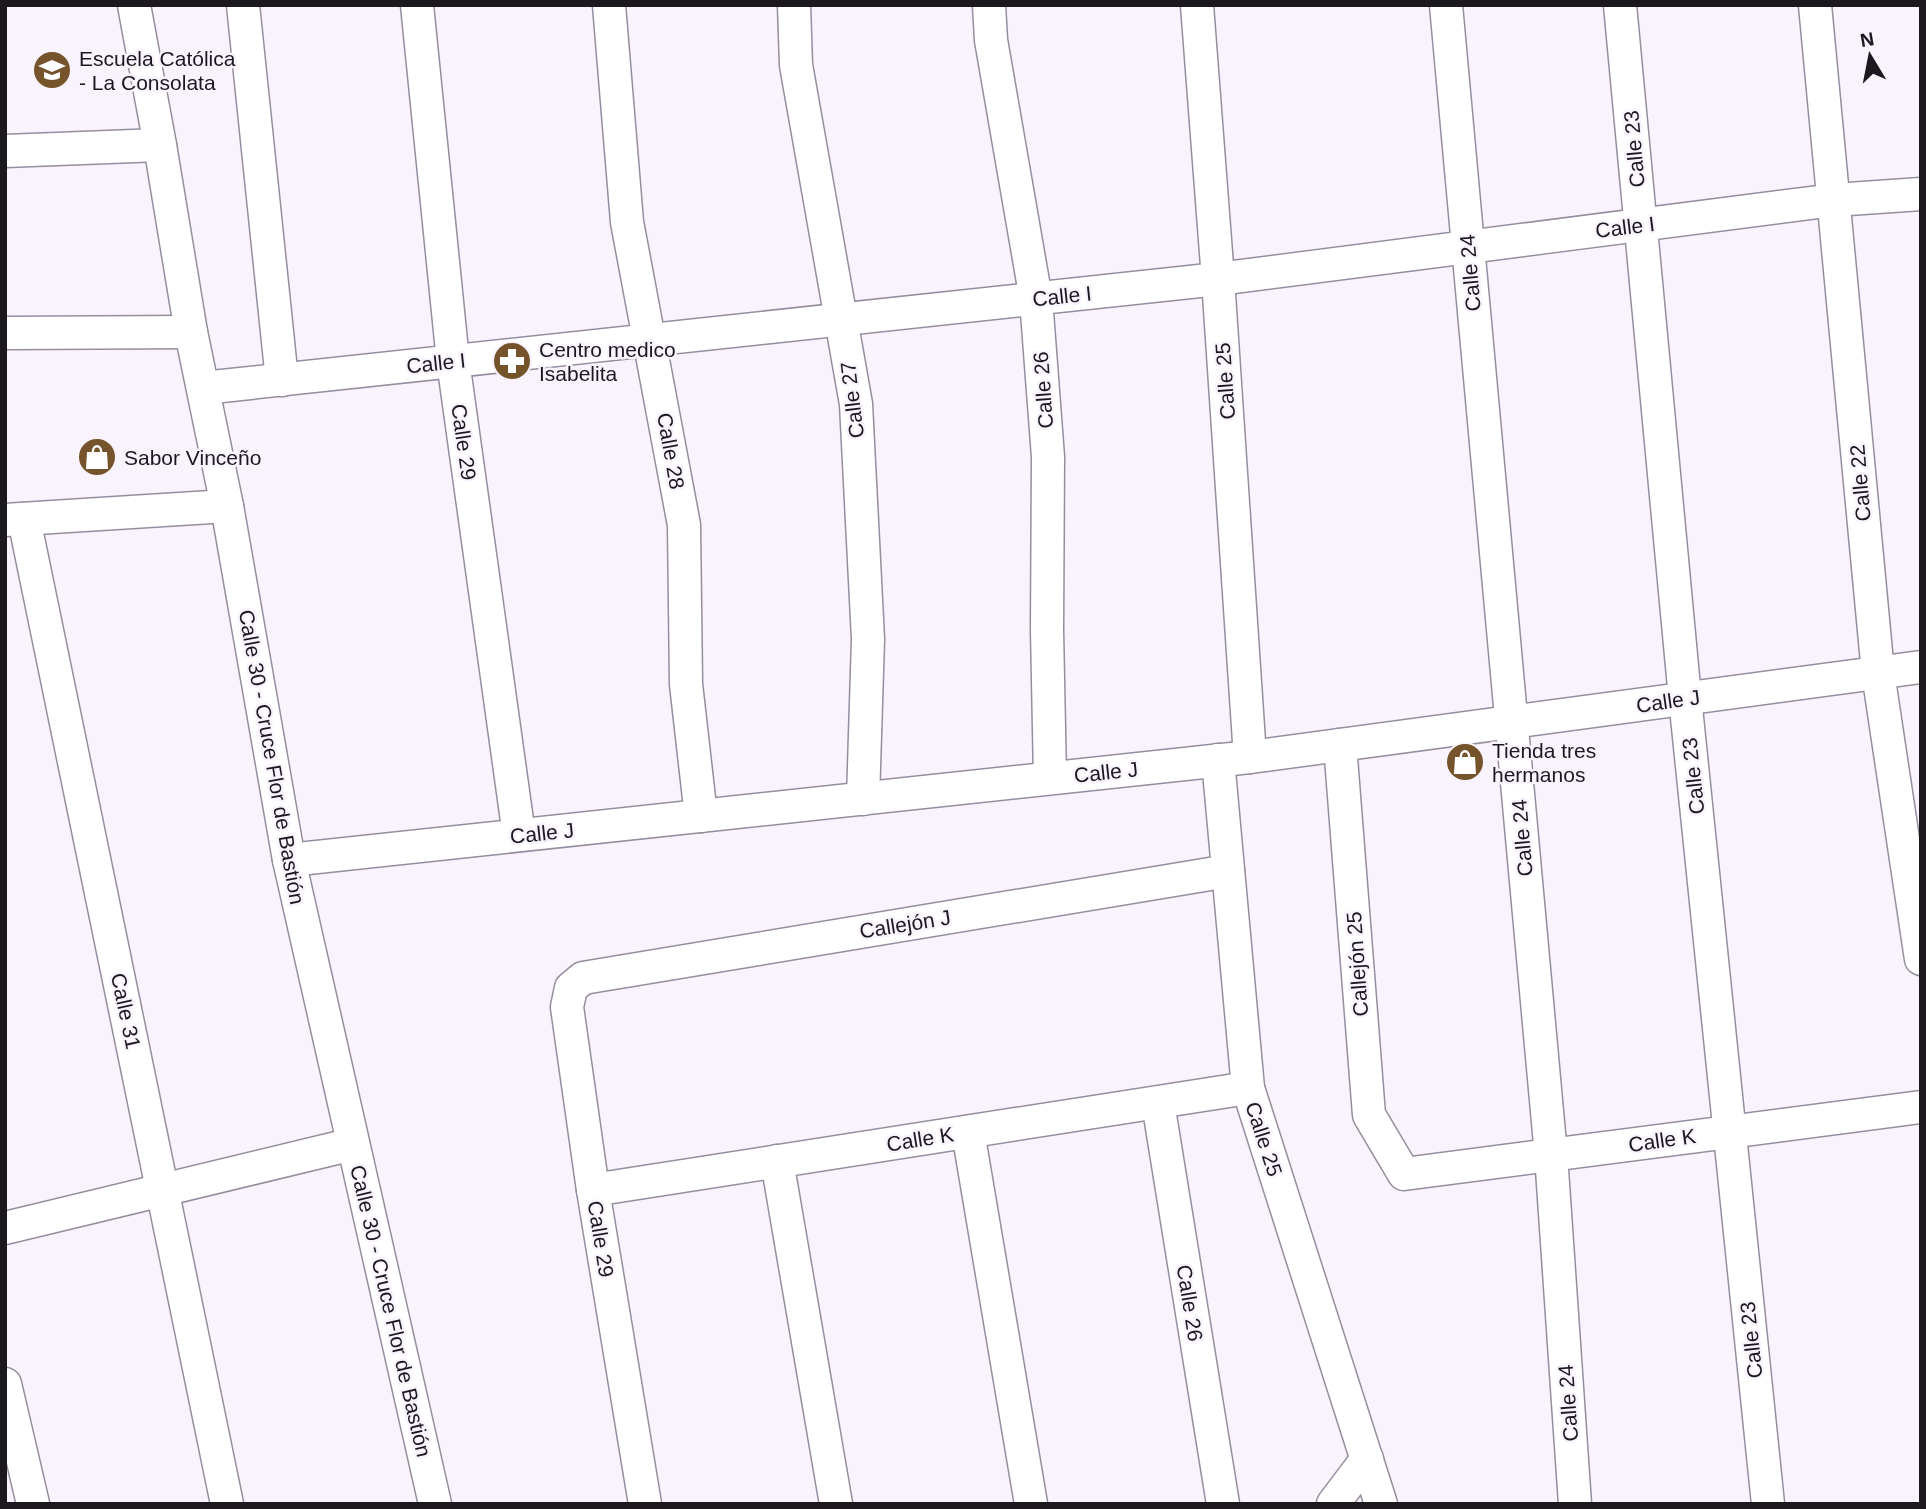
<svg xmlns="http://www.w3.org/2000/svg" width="1926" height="1509" font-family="Arial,sans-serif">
<rect width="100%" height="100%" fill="#f9f3fe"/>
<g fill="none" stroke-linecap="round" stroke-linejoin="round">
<defs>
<g id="minor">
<path d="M134 5 160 145 191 332 227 506 289 860 435 1504"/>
<path d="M243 5 282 380"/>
<path d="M417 5 453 361 519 835"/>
<path d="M609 5 627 222 684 525 686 684 701 816"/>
<path d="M794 5 796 65 856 404 868 639 863 799"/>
<path d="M989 5 991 40 1036 299 1048 457 1047 630 1050 778"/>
<path d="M1197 5 1218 279 1250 757"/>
<path d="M1446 5 1551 1155 1575 1504"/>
<path d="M1620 5 1685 698 1768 1504"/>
<path d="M1815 5 1878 673 1921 959"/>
<path d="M5 151 160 145"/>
<path d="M5 333 191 332"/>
<path d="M203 388 1218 279 1834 200 1921 194"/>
<path d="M24 519 227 1504"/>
<path d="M5 520 227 506"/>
<path d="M1340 745 1369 1115 1404 1174 1921 1107"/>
<path d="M1218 760 1248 1088 1381 1504"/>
<path d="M289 860 1250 757 1921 667"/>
<path d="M1158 1103 1223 1504"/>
<path d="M968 1132 1031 1504"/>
<path d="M777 1161 836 1504"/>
<path d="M593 1190 1248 1088"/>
<path d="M5 1228 353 1144"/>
<path d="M5 1384 33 1504"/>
<path d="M645 1504 593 1190 567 1007 571 988 583 978 1228 871"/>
<path d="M1333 1504 1367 1459"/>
</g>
</defs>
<use href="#minor" stroke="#968d9f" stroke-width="35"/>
<use href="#minor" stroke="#fff" stroke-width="32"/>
</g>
<defs>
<symbol id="school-disc" viewBox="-11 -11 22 22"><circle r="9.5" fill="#75532b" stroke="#f9f3fe"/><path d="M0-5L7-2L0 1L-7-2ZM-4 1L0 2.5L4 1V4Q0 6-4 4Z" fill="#fff"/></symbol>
<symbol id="pharmacy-disc" viewBox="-11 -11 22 22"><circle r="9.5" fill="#75532b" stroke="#f9f3fe"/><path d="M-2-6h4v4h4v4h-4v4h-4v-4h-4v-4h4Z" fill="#fff"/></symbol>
<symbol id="shop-disc" viewBox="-11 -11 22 22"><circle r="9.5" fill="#75532b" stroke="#f9f3fe"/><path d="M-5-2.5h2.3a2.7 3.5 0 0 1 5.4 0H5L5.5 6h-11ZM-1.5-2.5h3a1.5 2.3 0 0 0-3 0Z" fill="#fff"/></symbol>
</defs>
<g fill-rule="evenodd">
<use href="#school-disc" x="30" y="48" width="44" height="44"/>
<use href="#pharmacy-disc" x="490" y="339" width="44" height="44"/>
<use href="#shop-disc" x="75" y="435" width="44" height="44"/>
<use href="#shop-disc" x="1443" y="740" width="44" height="44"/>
</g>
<g text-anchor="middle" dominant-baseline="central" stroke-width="5" stroke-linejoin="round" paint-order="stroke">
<g font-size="21" fill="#1b181e" stroke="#f9f3fe" text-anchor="start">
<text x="79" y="58">Escuela Católica<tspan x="79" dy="24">- La Consolata</tspan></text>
<text x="539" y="349">Centro medico<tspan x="539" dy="24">Isabelita</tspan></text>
<text x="124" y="457">Sabor Vinceño</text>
<text x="1492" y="750">Tienda tres<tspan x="1492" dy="24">hermanos</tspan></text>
</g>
<g font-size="21" fill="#1b181e" stroke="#f9f3fe">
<text transform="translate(1634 149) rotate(-95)">Calle 23</text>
<text transform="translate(1625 227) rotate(-7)">Calle I</text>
<text transform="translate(1470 273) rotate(-95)">Calle 24</text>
<text transform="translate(1062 296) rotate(-6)">Calle I</text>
<text transform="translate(436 363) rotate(-6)">Calle I</text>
<text transform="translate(1225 381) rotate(-94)">Calle 25</text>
<text transform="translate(1043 390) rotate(-94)">Calle 26</text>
<text transform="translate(852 400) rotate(-97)">Calle 27</text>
<text transform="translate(464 442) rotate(82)">Calle 29</text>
<text transform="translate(671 451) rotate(80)">Calle 28</text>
<text transform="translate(1860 483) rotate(-95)">Calle 22</text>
<text transform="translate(1668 701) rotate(-8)">Calle J</text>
<text transform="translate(272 757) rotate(80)">Calle 30 - Cruce Flor de Bastión</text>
<text transform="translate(1106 772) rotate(-6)">Calle J</text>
<text transform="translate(1693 776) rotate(-96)">Calle 23</text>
<text transform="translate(542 833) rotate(-6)">Calle J</text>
<text transform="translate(1522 838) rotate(-95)">Calle 24</text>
<text transform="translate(905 924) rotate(-9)">Callejón J</text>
<text transform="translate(1357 964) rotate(-94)">Callejón 25</text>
<text transform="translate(126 1011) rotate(78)">Calle 31</text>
<text transform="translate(920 1139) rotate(-9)">Calle K</text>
<text transform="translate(1264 1139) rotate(72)">Calle 25</text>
<text transform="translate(1662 1140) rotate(-8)">Calle K</text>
<text transform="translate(601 1239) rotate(81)">Calle 29</text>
<text transform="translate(1190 1303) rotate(81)">Calle 26</text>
<text transform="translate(391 1311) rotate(77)">Calle 30 - Cruce Flor de Bastión</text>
<text transform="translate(1751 1340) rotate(-96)">Calle 23</text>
<text transform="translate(1568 1403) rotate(-94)">Calle 24</text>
</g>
</g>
<rect width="1926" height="1509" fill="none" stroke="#1b181e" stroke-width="14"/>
<g transform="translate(1870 56) rotate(350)" stroke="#f9f3fe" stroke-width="5" paint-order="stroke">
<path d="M0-5L12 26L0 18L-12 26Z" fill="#1b181e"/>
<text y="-10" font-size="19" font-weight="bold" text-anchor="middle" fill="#1b181e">N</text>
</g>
</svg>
